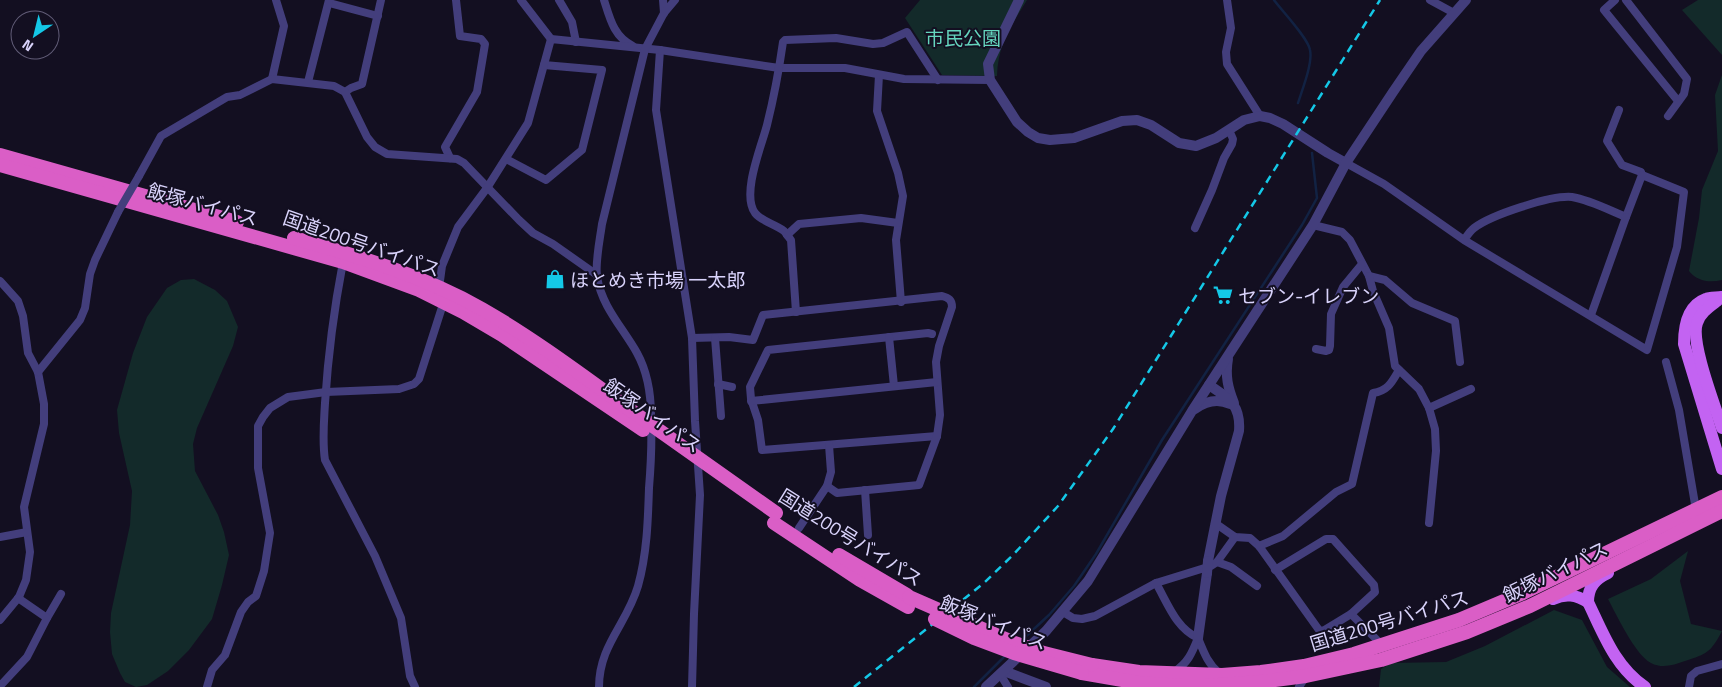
<svg xmlns="http://www.w3.org/2000/svg" width="1722" height="687" font-family="'Titillium Web','Noto Sans JP',sans-serif">
<rect width="100%" height="100%" fill="#130f21"/>
<g fill="#132a2a">
<path d="M920 0H1027C1011 26 998 44 997 76L942 75 905 18Z"/>
<path d="M1698 0H1722V55L1682 10Z"/>
<path d="M1722 75V280C1709 283 1697 281 1689 271L1699 218 1702 190 1718 151 1715 95Z"/>
<path d="M194 279 215 290 227 301 238 327 233 346 197 428 193 444 195 471 218 515 224 532 229 555 222 585 212 619 189 650 168 671 147 685 136 687 125 682 120 673 112 654 110 632 111 613 130 525 132 491 119 433 117 410 133 353 147 317 167 288 181 280Z"/>
<path d="M1688 551 1680 581 1691 624 1722 631C1711 652 1707 654 1685 661 1674 665 1662 669 1651 663 1636 656 1616 614 1608 599L1651 579Z"/>
<path d="M1554 610 1582 620 1607 667 1630 687H1379L1381 669 1391 663 1446 662 1485 646Z"/>
</g>
<g fill="none" stroke-linecap="round" stroke-linejoin="round">
<g stroke="#122243" stroke-width="2.5">
<path d="M1274 0C1282 11 1308 38 1310 50 1313 63 1302 90 1298 103"/>
<path d="M1022 640 1049 615 1074 586 1096 554 1162 440 1302 225 1317 198 1312 153"/>
<path d="M974 687 1005 656"/>
</g>
<g stroke="#433e7c" stroke-width="8">
<path d="M521 0 551 39"/>
<path d="M559 0 572 22 576 42"/>
<path d="M604 0C610 19 614 37 633 46"/>
<path d="M663 0 664 13"/>
<path d="M1227 0 1231 28 1226 52 1227 64 1260 116"/>
<path d="M1430 0 1454 13"/>
<path d="M1615 0 1604 10 1678 101"/>
<path d="M1626 0 1687 79 1684 94 1668 116"/>
<path d="M329 3 378 16"/>
<path d="M660 50 656 110 692 338 695 421 700 495 694 614 692 687"/>
<path d="M879 75 877 111 898 173 903 196 896 240 901 302"/>
<path d="M272 79 284 26 276 0"/>
<path d="M308 82 329 0"/>
<path d="M345 92 351 88 362 84 381 0"/>
<path d="M1619 110 1607 141 1622 165 1641 172 1642 175"/>
<path d="M450 158 445 147 477 92 485 44 481 39 460 36 456 0"/>
<path d="M506 159 546 180 582 150 602 70 544 65"/>
<path d="M1346 163 1384 184 1464 240 1647 350 1677 247 1684 192 1642 175 1626 217C1609 210 1590 200 1572 197 1551 195 1491 215 1474 228 1470 231 1467 236 1464 240"/>
<path d="M139 176 161 136 227 97 240 95 272 79 334 86 345 92 367 137 375 147 387 154 457 159 464 163 519 220 533 233 553 244 597 275"/>
<path d="M1313 225 1342 232 1350 240 1369 276 1385 280 1412 303 1455 321 1460 362"/>
<path d="M1195 228 1212 190 1224 158 1232 144 1233 139 1229 130"/>
<path d="M787 235 799 224 861 218 898 223"/>
<path d="M343 262C334 309 328 356 325 403 324 422 322 441 325 460L375 556 401 618 410 676 415 687"/>
<path d="M1369 276 1373 291 1389 328 1395 366 1419 389 1429 408 1435 429 1436 451 1429 523"/>
<path d="M0 281 18 301 23 316 28 353 38 372 44 404V424L24 507 30 552 26 580 19 597 0 620"/>
<path d="M439 288 442 266 458 227 487 188 528 123 551 39 660 50 779 68H845L904 79 990 80"/>
<path d="M796 312 791 240C789 238 787 234 784 231 776 224 762 222 755 213 741 194 762 145 767 125 774 97 779 70 783 42L785 40 836 38 873 44 883 43 907 32 938 80"/>
<path d="M1591 315 1626 217"/>
<path d="M932 334 928 333 768 350 750 387 751 399 758 420 762 450 937 436"/>
<path d="M889 337 894 386"/>
<path d="M692 338 729 337 753 340 763 315 942 296C949 298 952 300 952 307L939 346 936 362 940 415 937 436 919 485 837 493 827 486 799 528"/>
<path d="M715 338 721 416"/>
<path d="M1316 349 1326 351 1329 350 1330 346 1331 314 1343 287 1362 264"/>
<path d="M1666 362 1679 410 1696 510"/>
<path d="M38 372 80 320 85 308 90 274 95 260 118 212"/>
<path d="M718 384 732 387"/>
<path d="M751 401 937 382"/>
<path d="M1429 408 1471 389"/>
<path d="M827 486 831 472 829 445"/>
<path d="M865 490 868 535"/>
<path d="M1215 523 1235 537 1250 538 1259 546 1319 630 1323 631 1351 614"/>
<path d="M0 537 27 532"/>
<path d="M1259 546 1283 536 1336 492 1352 484 1373 393C1388 391 1392 382 1399 370"/>
<path d="M1217 562 1231 567 1257 586"/>
<path d="M1275 570 1326 539H1333L1374 585 1375 592 1351 614 1383 646"/>
<path d="M1156 583C1168 604 1176 628 1198 638 1204 653 1208 664 1220 674"/>
<path d="M1063 612 1073 618 1082 619 1095 616 1156 583 1211 566 1217 562 1235 537"/>
<path d="M47 618 61 594"/>
<path d="M1174 672C1188 663 1192 653 1198 638"/>
<path d="M1000 674 1008 687"/>
<path d="M0 686 27 657 47 618 18 598"/>
<path d="M207 687 212 670 225 655 241 612 248 602 256 596 264 571 270 533 258 468V426L263 417 270 408 288 397 326 392 399 389 414 384 419 379 444 301"/>
<path d="M599 687C599 645 627 624 638 586 647 554 648 520 649 488 651 464 652 440 651 416 651 394 648 373 637 353 623 328 602 307 597 277 595 262 600 239 602 224L645 49 664 13 675 0"/>
<path d="M1299 687 1306 676"/>
<path d="M1689 687 1691 676 1697 671 1722 664"/>
</g>
<g stroke="#433e7c" stroke-width="10">
<path d="M1019 0 988 64 990 80 1017 122 1028 132 1038 138 1050 140 1074 138 1122 121 1137 120 1151 125 1179 143 1196 146 1216 138 1244 120 1260 116 1270 118 1283 124 1328 153 1346 163"/>
<path d="M1228 359C1225 376 1228 388 1234 403"/>
<path d="M1195 409C1206 401 1217 398 1230 404"/>
<path d="M1208 561 1221 496 1239 431C1241 404 1228 398 1209 385"/>
<path d="M1198 638 1207 573"/>
<path d="M1004 671 1046 687"/>
<path d="M986 687 1046 631 1088 581 1192 411 1313 225 1346 163 1393 92 1421 51 1466 0"/>
</g>
<g stroke="#c363f2" stroke-width="12">
<path d="M1722 297C1717 298 1710 297 1706 299 1687 306 1684 327 1684 344L1722 469"/>
<path d="M1717 301C1709 307 1700 313 1697 323 1690 342 1715 406 1722 428"/>
<path d="M1608 573C1595 579 1588 587 1588 602 1603 633 1615 667 1645 687"/>
<path d="M1553 599C1566 593 1576 595 1588 602"/>
</g>
<g stroke="#da5ec6" stroke-width="14">
<path d="M0 155 237 222"/>
<path d="M0 165 343 262 419 290 463 312 502 335 643 430"/>
<path d="M294 238C358 256 424 276 482 309 536 340 586 378 636 414"/>
<path d="M774 523 860 580 908 607"/>
<path d="M839 555 907 595"/>
<path d="M1092 665 1139 672 1222 675 1261 672 1304 666 1354 654 1459 620 1523 593 1722 497"/>
<path d="M1082 673 1139 683 1181 686H1205L1260 682 1306 676 1381 660 1467 632 1530 606 1722 511"/>
</g>
<path stroke="#14c8e7" stroke-width="2.5" stroke-dasharray="8 6" stroke-linecap="butt" d="M854 687 984 583 1013 555 1058 506 1113 429 1380 0"/>
<path stroke="#433e7c" stroke-width="8" d="M118 212 139 176"/>
<path stroke="#433e7c" stroke-width="10" d="M1207 573 1208 561"/>
<g stroke="#da5ec6" stroke-width="14">
<path d="M636 414 776 513"/>
<path d="M909 597 1012 642 1044 653 1092 665"/>
<path d="M935 619 974 638 1014 653 1082 673"/>
</g>
</g>
<defs>
<symbol id="shop-bare" viewBox="-9 -9 18 18"><path d="M-5-2.5h2.3a2.7 3.5 0 0 1 5.4 0H5L5.5 6h-11ZM-1.5-2.5h3a1.5 2.3 0 0 0-3 0Z" fill="#14c8e7" stroke="#130f21" stroke-width="2.5" paint-order="stroke"/></symbol>
<symbol id="supermarket-bare" viewBox="-9 -9 18 18"><path d="M-6-5.5h2.5l.6 2H6L4.5 2H-2.5L-4.4-4H-6ZM-1.5 3.2a1.3 1.3 0 1 0 .1 0ZM3 3.2a1.3 1.3 0 1 0 .1 0Z" fill="#14c8e7" stroke="#130f21" stroke-width="2.5" paint-order="stroke"/></symbol>
</defs>
<g fill-rule="evenodd">
<use href="#shop-bare" x="541" y="265" width="28" height="28"/>
<use href="#supermarket-bare" x="1209" y="281" width="28" height="28"/>
</g>
<g text-anchor="middle" dominant-baseline="central" stroke-width="4" stroke-linejoin="round" paint-order="stroke">
<g font-size="19" fill="#65d5be" stroke="#130f21">
<text x="963" y="37">市民公園</text>
</g>
<g font-size="19" fill="#d9d3fb" stroke="#130f21">
<text transform="translate(203 204) rotate(15)">飯塚バイパス</text>
<text transform="translate(362 243) rotate(19)">国道200号バイパス</text>
<text transform="translate(653 415) rotate(35)">飯塚バイパス</text>
<text transform="translate(851 537) rotate(32)">国道200号バイパス</text>
<text transform="translate(1555 571) rotate(-26)">飯塚バイパス</text>
<text transform="translate(1389 620) rotate(-17)">国道200号バイパス</text>
<text transform="translate(994 622) rotate(22)">飯塚バイパス</text>
</g>
<g font-size="19" fill="#d9d3fb" stroke="#130f21" text-anchor="start">
<text x="570" y="279">ほとめき市場 一太郎</text>
<text x="1238" y="295">セブン-イレブン</text>
</g>
</g>
<g transform="translate(35 35) rotate(215)"><circle r="24" fill="#130f21" stroke="#625d78"/>
<path d="M0-4L9 19L0 12L-9 19Z" fill="#14c8e7"/>
<text y="-8" font-size="14" font-weight="bold" text-anchor="middle" fill="#d9d3fb">N</text>
</g>
</svg>
